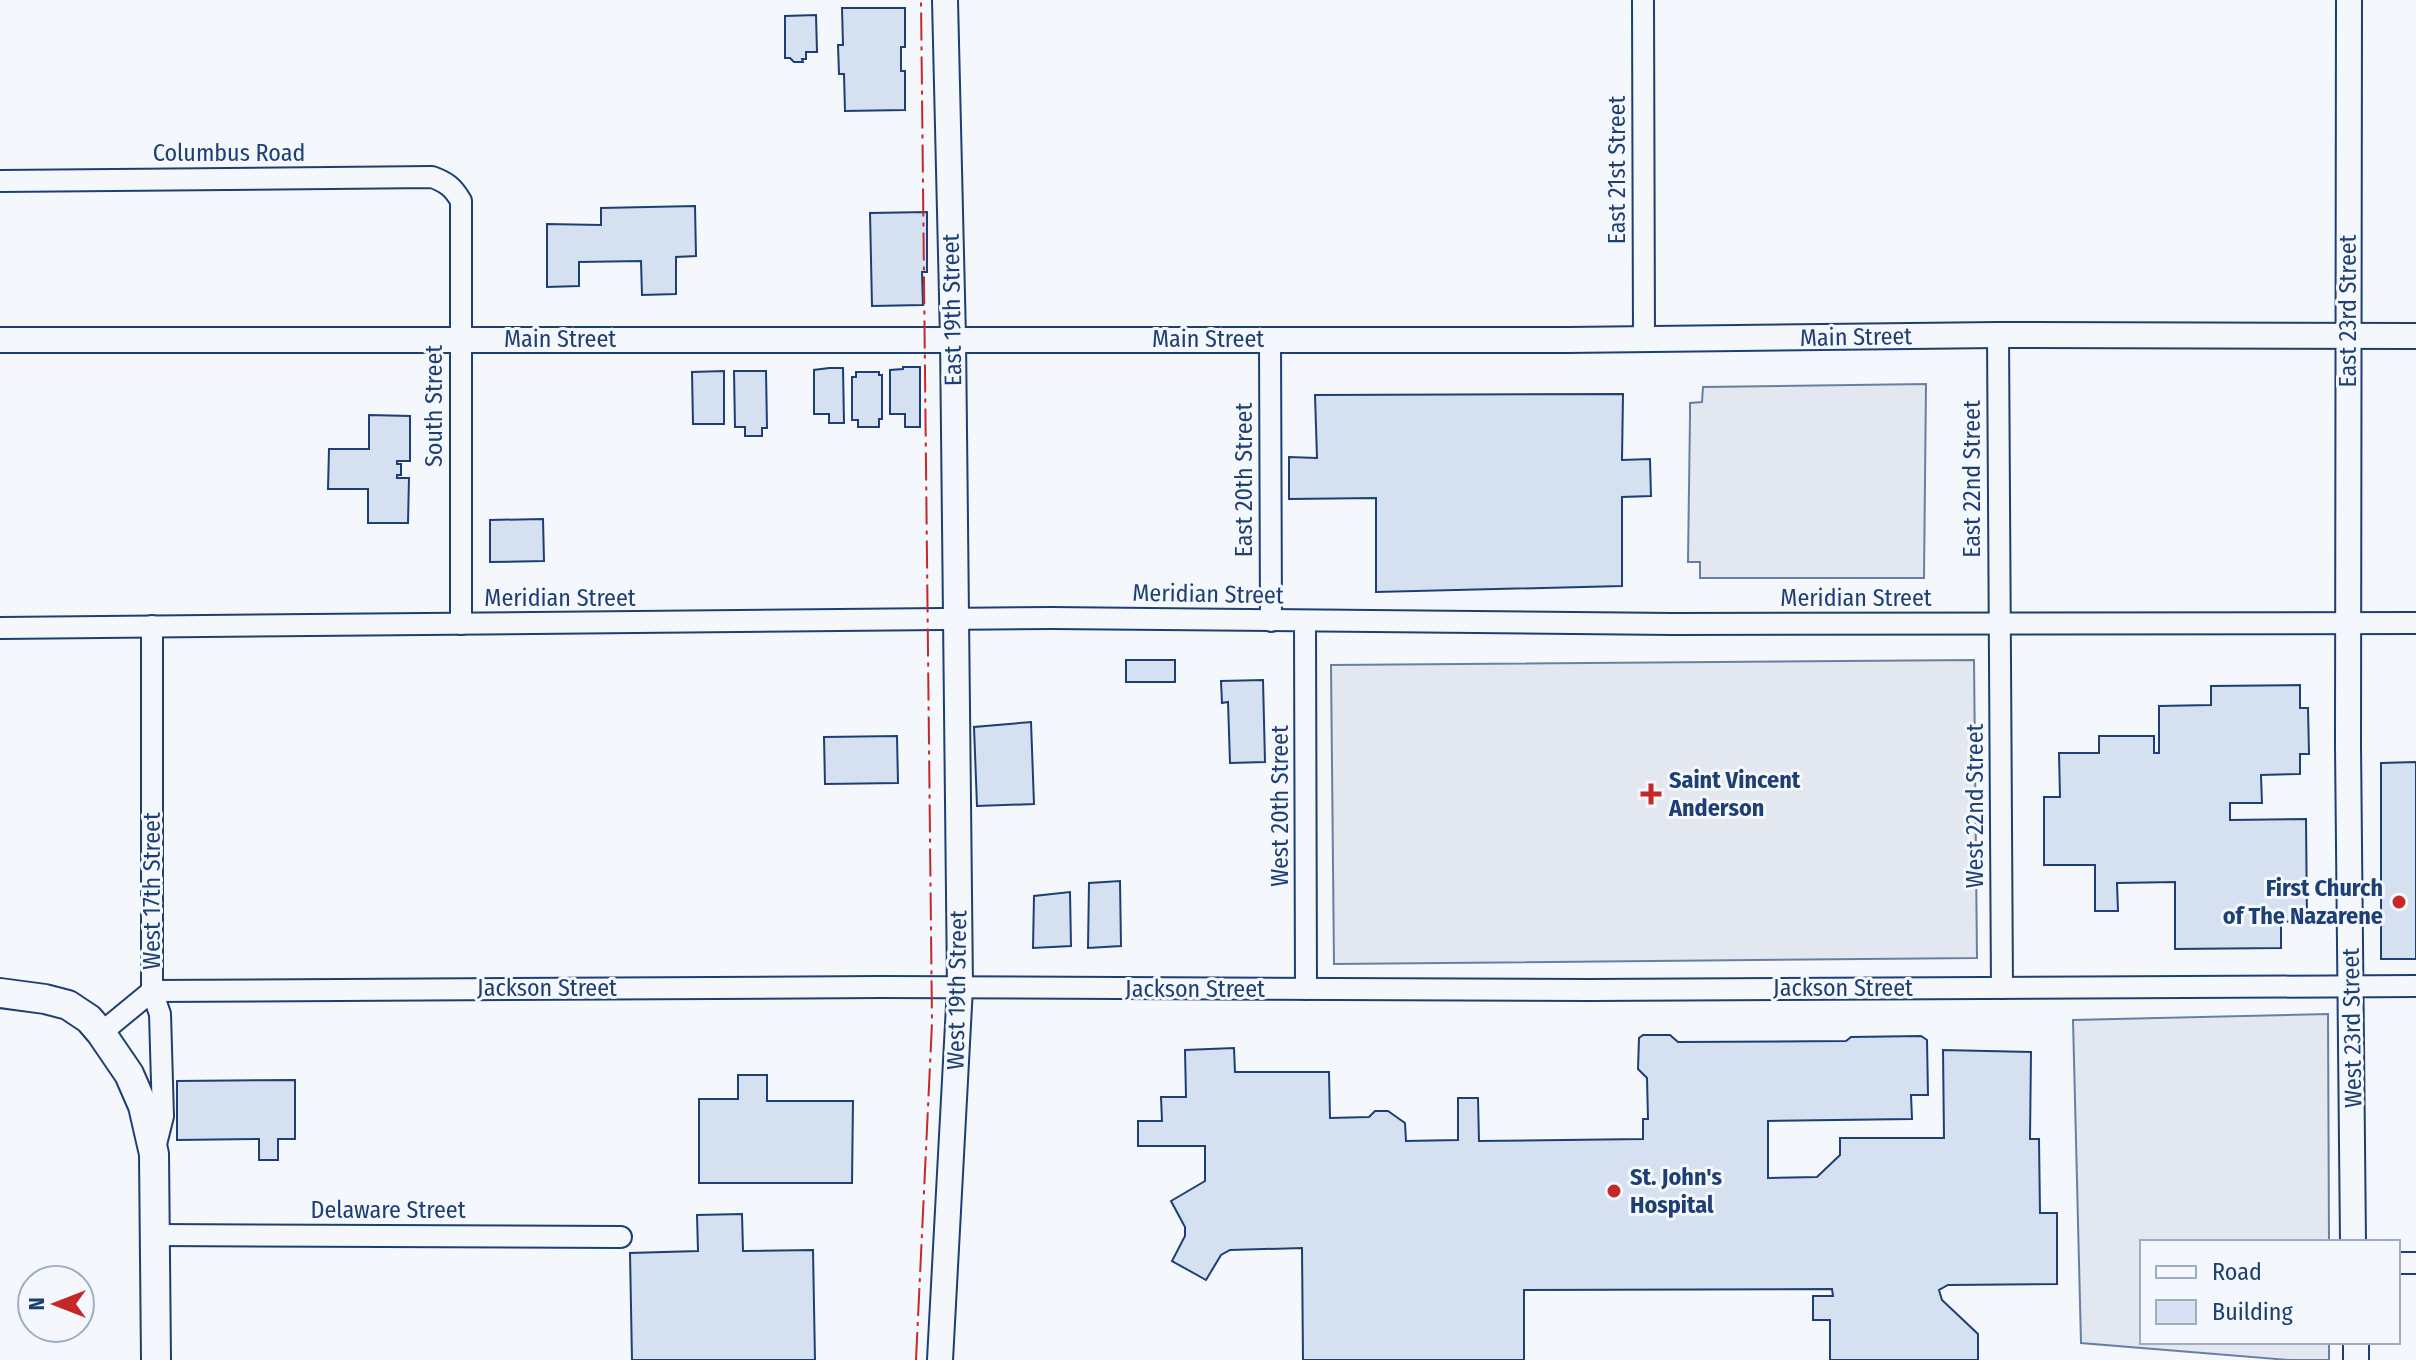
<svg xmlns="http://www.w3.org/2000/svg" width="2416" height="1360" font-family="'Fira Sans Condensed',sans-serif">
<rect width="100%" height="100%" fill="#f4f7fb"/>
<g fill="#e3e8f0" stroke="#687fa3" stroke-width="2">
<path d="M1926 384 1924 578H1700V562H1688L1690 416V403L1702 402 1703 387Z"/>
<path d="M1974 660 1977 958 1334 964 1331 665Z"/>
<path d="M2328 1014 2329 1242H2142V1342H2329V1360H2289L2081 1343 2073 1020Z"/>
</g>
<g fill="#d5e0f0" stroke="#1d3f73" stroke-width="2">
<path d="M842 8H905V47H901V71H905V110L845 111 844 74H839L838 45H843Z"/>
<path d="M816 15 817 52H806V59H802L803 62H794L790 58H785V16Z"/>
<path d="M695 206 696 256 676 257V294L642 295 641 261 579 262V286L547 287V224L601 225V208Z"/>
<path d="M927 212V272H922L923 305 872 306 870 213Z"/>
<path d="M903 367H920V427H905V414H890V370L903 369Z"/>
<path d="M829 368H843L844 423H829V414H814V370Z"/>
<path d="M724 371V424H693L692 372Z"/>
<path d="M734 371H766L767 428H762V436H745V427H735Z"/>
<path d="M856 372H879V375H882V419H879V427H858V420H852V377H856Z"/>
<path d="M1623 394 1622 460 1650 459 1651 496 1622 497V586L1376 592V498L1289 499V457L1317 458 1315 395Z"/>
<path d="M369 415 410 416V461H397V464H401V475H397V478H409L408 523H368V489H328L329 449H369Z"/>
<path d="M543 519 544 561 490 562V520Z"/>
<rect x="1126" y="660" width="49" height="22"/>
<path d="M1263 680 1265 762 1230 763 1228 702 1222 703 1221 681Z"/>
<path d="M2300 685V708H2308L2309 754H2300V774L2261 775 2262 803H2230V820L2306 819 2307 921 2281 922V948L2175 949V882L2117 883 2118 911H2095V865H2044V797H2060L2059 753H2099V736H2154V753H2159V706L2211 705V686Z"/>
<path d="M1031 722 1034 804 977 806 974 727Z"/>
<path d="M897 736 898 783 825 784 824 737Z"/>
<path d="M2416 762V959H2381V763Z"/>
<path d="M1120 881 1121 946 1088 948 1089 883Z"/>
<path d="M1070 892 1071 946 1033 948 1034 896Z"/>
<path d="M1643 1035H1670L1678 1042 1846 1041 1851 1037 1921 1036 1927 1040 1928 1095H1911L1912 1119 1768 1121V1178L1817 1177 1840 1155V1138H1944L1943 1050 2031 1052 2030 1139H2039L2040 1213H2057V1284L1948 1285 1939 1290 1942 1300 1978 1334V1360H1830V1320H1813V1296H1833L1832 1289 1524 1290V1360H1303L1302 1248 1230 1250 1221 1255 1206 1280 1172 1261 1185 1236V1227L1171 1201 1205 1181V1146H1138V1121H1162L1161 1097H1186L1185 1050 1234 1048 1235 1072H1329L1330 1118 1369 1117 1375 1111H1388L1405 1123 1406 1141 1458 1140V1098H1478L1479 1141 1643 1139V1119H1648L1647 1078 1638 1069 1639 1038Z"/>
<path d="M738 1075H767V1101H853L852 1183H699V1099H738Z"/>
<path d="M295 1080V1139H278V1160H259V1139L177 1140V1081Z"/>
<path d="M742 1214 743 1251 813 1250 815 1360H632L630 1253 698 1251 697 1215Z"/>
</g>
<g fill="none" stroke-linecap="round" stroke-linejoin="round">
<defs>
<g id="minor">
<path d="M1643 0 1644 339"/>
<path d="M0 181 432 177C446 182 453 187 461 201V624"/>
<path d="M1998 335 2002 988"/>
<path d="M1270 339 1271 621"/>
<path d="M1305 622 1306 989"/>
<path d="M152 626V991L160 1014 163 1116 155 1148"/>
<path d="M0 628 1052 618 1673 624 2416 623"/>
<path d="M101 1033 152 991 880 987 1590 990 2416 986"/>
<path d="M155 1235 621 1237"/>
<path d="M2398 1263H2416"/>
</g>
<g id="tertiary">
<path d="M2349 0 2348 746 2353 1242"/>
<path d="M0 340H1568L1998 335 2416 336"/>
<path d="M2356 1342V1360"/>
<path d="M940 1360 960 987 953 338 945 0"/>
</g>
<path id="secondary" d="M0 993 45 999 68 1005 89 1019 101 1033 129 1074 143 1106 154 1154 156 1360"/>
</defs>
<use href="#minor" stroke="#1d3f73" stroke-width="24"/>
<use href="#tertiary" stroke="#1d3f73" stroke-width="28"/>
<use href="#secondary" stroke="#1d3f73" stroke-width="32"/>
<use href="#minor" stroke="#f4f7fb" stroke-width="20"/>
<use href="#tertiary" stroke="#f4f7fb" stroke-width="24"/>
<use href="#secondary" stroke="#f4f7fb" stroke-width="28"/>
<path stroke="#c62828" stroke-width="2" stroke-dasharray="28 6 4 6" stroke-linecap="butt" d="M916 1360 932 1023 921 0"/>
</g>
<g fill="#c62828" stroke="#f4f7fb" stroke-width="3">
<path d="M1647 782h8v8h8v8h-8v8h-8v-8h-8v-8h8z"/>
<circle cx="2399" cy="902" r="8"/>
<circle cx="1614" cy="1191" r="8"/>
</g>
<g text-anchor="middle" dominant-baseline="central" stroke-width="6" stroke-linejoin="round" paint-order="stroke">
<g font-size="24" fill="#1d3f73" stroke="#f4f7fb">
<text x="229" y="153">Columbus Road</text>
<text transform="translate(1617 170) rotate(-90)">East 21st Street</text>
<text transform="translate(952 310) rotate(-91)">East 19th Street</text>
<text transform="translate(2348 311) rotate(-90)">East 23rd Street</text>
<text transform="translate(1856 337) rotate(-1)">Main Street</text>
<text x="560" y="339">Main Street</text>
<text x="1208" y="339">Main Street</text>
<text transform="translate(434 406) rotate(-90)">South Street</text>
<text transform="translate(1972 479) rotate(-90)">East 22nd Street</text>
<text transform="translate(1244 480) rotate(-90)">East 20th Street</text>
<text transform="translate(1208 594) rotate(1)">Meridian Street</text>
<text x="560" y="598">Meridian Street</text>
<text x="1856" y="598">Meridian Street</text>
<text transform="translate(1280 806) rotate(-90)">West 20th Street</text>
<text transform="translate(1975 806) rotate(-90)">West 22nd Street</text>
<text transform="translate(152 891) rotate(-90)">West 17th Street</text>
<text x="547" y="988">Jackson Street</text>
<text x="1843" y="988">Jackson Street</text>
<text x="1195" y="989">Jackson Street</text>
<text transform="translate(957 990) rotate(-89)">West 19th Street</text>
<text transform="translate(2352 1028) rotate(-91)">West 23rd Street</text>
<text x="388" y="1210">Delaware Street</text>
</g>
<g font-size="24" font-weight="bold" fill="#1d3f73" stroke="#f4f7fb" text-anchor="start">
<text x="1669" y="780">Saint Vincent<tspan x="1669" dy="28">Anderson</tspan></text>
<text x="2383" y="888" text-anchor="end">First Church<tspan x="2383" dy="28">of The Nazarene</tspan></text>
<text x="1630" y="1177">St. John's<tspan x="1630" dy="28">Hospital</tspan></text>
</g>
</g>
<rect x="2140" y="1240" width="260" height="104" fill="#f4f7fb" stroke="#9eadc5" stroke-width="2"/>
<rect x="2156" y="1266" width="40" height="12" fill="#f4f7fb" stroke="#9eadc5" stroke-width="2"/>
<text x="2212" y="1280" font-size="24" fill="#1d3f73">Road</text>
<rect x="2156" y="1300" width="40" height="24" fill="#d5e0f0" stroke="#9eadc5" stroke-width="2"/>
<text x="2212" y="1320" font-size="24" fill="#1d3f73">Building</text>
<g transform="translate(56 1304) rotate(270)"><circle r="38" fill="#f4f7fb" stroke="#9eadc5" stroke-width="2"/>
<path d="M0-6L14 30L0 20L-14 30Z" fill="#c62828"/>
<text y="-12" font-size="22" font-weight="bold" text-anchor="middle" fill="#1d3f73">N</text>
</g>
</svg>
